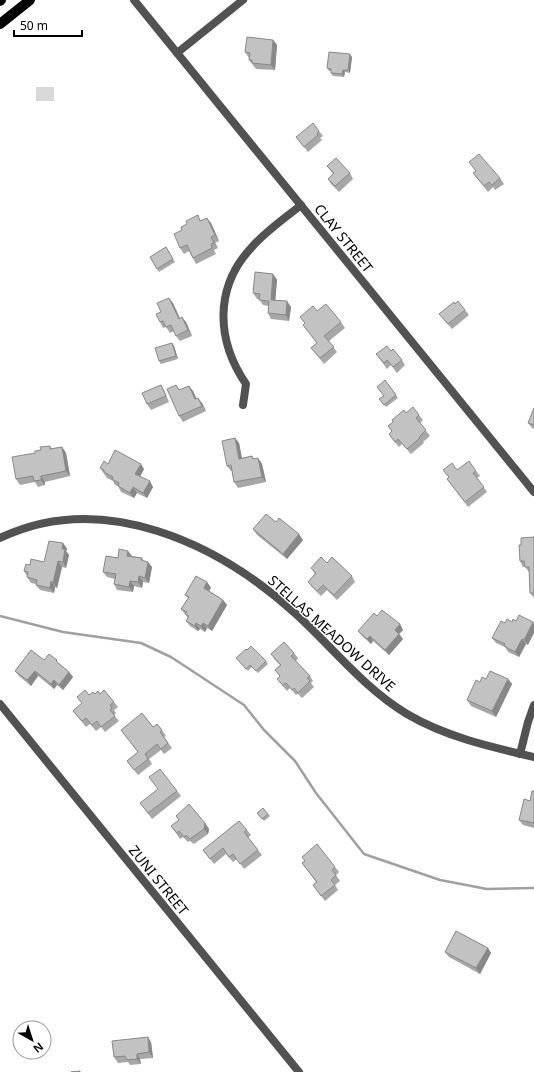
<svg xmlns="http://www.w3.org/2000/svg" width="534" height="1072" font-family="'Noto Sans',sans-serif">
<rect width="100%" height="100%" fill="#fff"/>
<rect fill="#d9d9d9" x="36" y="87" width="18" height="14"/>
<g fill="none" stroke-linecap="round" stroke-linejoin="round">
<path stroke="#a0a0a0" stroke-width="2.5" d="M0 616 63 632 141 643 171 657 244 705 264 730 295 761 316 793 364 854 440 880 487 889 534 888"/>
<g stroke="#525252" stroke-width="8">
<path d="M134 0 534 492"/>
<path d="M177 53 243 0"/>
<path d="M243 405 246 384C216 340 214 287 252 247 266 231 284 219 301 205"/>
<path d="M0 538C103 489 218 543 296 614 333 648 364 688 407 714 446 737 491 747 534 757"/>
<path d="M520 754 528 722 534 705"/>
</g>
<path stroke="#525252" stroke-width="8" d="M0 704 299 1072"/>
<g stroke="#000" stroke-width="10">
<path d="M0 1 1 0"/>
<path d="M0 24 30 0"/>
</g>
</g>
<g fill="#a7a7a7">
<path d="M273 40 277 45 275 70 256 69 249 60V58L245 52Z"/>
<path d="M352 57 350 73 345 72 344 77 333 76 331 73V71H329L327 68Z"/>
<path d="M319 131 323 136 320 138 322 140 308 152 296 137Z"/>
<path d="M469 162 500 178 504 184 495 190 493 187 488 192 473 173 476 171Z"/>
<path d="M327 166 350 173 353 179 339 192 331 184 328 179 333 174Z"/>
<path d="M201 220 211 223 219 241 215 243 218 248 214 250 216 254 196 264 193 258 189 251 184 254 180 248 182 230Z"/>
<path d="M166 247 175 262 159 272 150 257Z"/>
<path d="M273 274 277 280 275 300 291 307 289 321 271 319 268 313V306L263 305 259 299H257L253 293Z"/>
<path d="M173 303 180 318 186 322 192 336 180 341 176 336 174 331 170 333 166 327 163 328 160 322 161 312Z"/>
<path d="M465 310 469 315 452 329 439 314Z"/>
<path d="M317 311 341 322 345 328 329 341 337 352 324 364 311 348 317 343 303 325 305 324 300 317Z"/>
<path d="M172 343 174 346 178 359 161 364 159 361Z"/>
<path d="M391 351 402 360 405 365 397 373 391 365 387 369 376 354Z"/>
<path d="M385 380 398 398 386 407 379 399 383 396Z"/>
<path d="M161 385 164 390 169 402 151 410 147 404Z"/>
<path d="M189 386 193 391 196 399 202 403 206 411 183 422 179 416 180 390Z"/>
<path d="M534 408V429L532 428 528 423Z"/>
<path d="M406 413 419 415 423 420 420 423 430 436 423 442 424 443 411 454 402 444 399 447 393 440 389 434 392 432 388 426 393 422Z"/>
<path d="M235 438 239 443 242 458 252 456 254 459 258 458 262 464 266 482 238 488 234 482 232 471H231L227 466Z"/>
<path d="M50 446 52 449 62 447 66 453 70 476 45 482V485L38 487 35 482 20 485 16 479 35 453Z"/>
<path d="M108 464 144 469 140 476 153 487 147 498 137 493 134 498 121 492 118 486 115 485 113 481 107 478 100 468Z"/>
<path d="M443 470 476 471 480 476 477 478 487 492 468 507 447 479 449 477Z"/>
<path d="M276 522 303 540 287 559 257 535 253 529Z"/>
<path d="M534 537V598L530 593 529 572 525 567H523L520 561 521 545Z"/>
<path d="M63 543 67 549 66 551 69 555 66 568 62 567 57 588 55 587 54 593 40 590 36 585 37 584 31 583 27 577V576L24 571 44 562Z"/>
<path d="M132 556 142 558 144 561 152 567 149 583 143 582 142 588 134 586 133 592 117 590 114 584 115 579 107 577 103 572 118 558Z"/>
<path d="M327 563 352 576 355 582 337 600 327 590 321 596 312 587 308 582 315 574 311 568Z"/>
<path d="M207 582 211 588 209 591 223 600 227 605 212 631 207 628 205 632 200 629 198 631 190 626 186 621 188 618 181 609 188 598 185 595Z"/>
<path d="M377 616 400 624 403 630 399 634 403 639 389 655 373 641 371 644 362 636 358 631Z"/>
<path d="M512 622 528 645 526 644 519 657 508 652 505 647 496 643 492 638 505 623Z"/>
<path d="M247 650 266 661 268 664 258 673 252 667 248 671 236 658Z"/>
<path d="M294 653 298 658 296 661 310 676 313 681 311 683 314 687 302 698 298 694 296 695 290 688 287 691 281 684 277 679 280 676 275 670 280 665 275 660 271 654Z"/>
<path d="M44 660 61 665 69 672 73 677 63 690 57 685 54 689 38 676 31 686 19 676 15 671Z"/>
<path d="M486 679H508L512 684 496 717 471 706 467 700 480 682Z"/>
<path d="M95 694H100L114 702 118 707 114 710 116 713 114 715 119 721 105 732 101 727 96 731 90 724 86 727 73 711 82 704 77 697Z"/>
<path d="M153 727 162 730 166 736 164 737 172 748 164 754 161 750 149 759 152 764 138 775 127 761 138 752 121 730Z"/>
<path d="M177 791 181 796 152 819 140 803Z"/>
<path d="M534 791V828L523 825 519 820 530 801Z"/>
<path d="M257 813 268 814 270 816 264 821Z"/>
<path d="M176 816 205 823 209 829 208 834 194 844 190 841 188 842 183 837 180 839 171 826 179 820Z"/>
<path d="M247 830 251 835 248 838 262 855 244 869 237 859 233 862 226 854 214 864 203 850Z"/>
<path d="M302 857 335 867 339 872 336 875 340 881 335 885 338 890 325 901 313 885 316 882 302 863 305 861Z"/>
<path d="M488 948 491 953 480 974 449 957 445 952Z"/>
<path d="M151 1042 153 1058 140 1059 141 1064 130 1065 128 1062 118 1063 114 1057Z"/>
</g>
<g fill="#888">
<path d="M273 40 277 45 275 70 271 65Z"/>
<path d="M350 54 352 57 350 73 348 70Z"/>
<path d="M343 70 345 72 344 77 342 74Z"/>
<path d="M207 218 211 223 219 241 215 235Z"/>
<path d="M211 237 215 243 218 248 214 243Z"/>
<path d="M273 274 277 280 275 305 271 300Z"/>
<path d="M169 298 173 303 182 324 179 319Z"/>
<path d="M287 301 291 307 289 321 286 315Z"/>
<path d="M182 317 186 322 192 336 188 330Z"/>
<path d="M172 343 174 346 178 359 176 356Z"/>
<path d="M189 386 193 391 199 404 195 399Z"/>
<path d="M198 398 202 403 206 411 202 406Z"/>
<path d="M235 438 239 443 243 464 239 459Z"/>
<path d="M62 447 66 453 70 476 66 471Z"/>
<path d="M258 458 262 464 266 482 262 477Z"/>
<path d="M141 464 144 469 139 479 135 474Z"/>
<path d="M41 476 45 482V485L41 480Z"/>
<path d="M150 481 153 487 147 498 143 493Z"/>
<path d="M133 487 137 493 134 498 130 493Z"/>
<path d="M299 534 303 540 287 559 283 554Z"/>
<path d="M63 543 67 549 66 551 69 555 66 568 63 562 62 549Z"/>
<path d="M128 551 132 556H127Z"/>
<path d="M58 561 62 567 57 588 53 583Z"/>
<path d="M148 562 152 567 149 583 145 578Z"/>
<path d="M139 576 143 582 142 588 138 582Z"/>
<path d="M51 581 55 587 54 593 50 588Z"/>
<path d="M130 581 134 586 133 592 129 587Z"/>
<path d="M207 582 211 588 207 594 204 588Z"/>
<path d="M223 600 227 605 212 631 208 626Z"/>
<path d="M533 622 534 623V633L528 645 524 640Z"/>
<path d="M196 623 200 629 198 631 195 626Z"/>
<path d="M203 623 207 628 205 632 201 626Z"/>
<path d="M400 624 403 630 399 634 403 639 389 655 385 650 395 630Z"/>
<path d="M370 636 373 641 371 644 367 639Z"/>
<path d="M522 639 526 644 519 657 515 652Z"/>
<path d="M35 671 38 676 31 686 27 680Z"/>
<path d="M69 672 73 677 63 690 59 685Z"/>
<path d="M508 679 512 684 496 717 492 711Z"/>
<path d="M54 680 57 685 54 689 51 684Z"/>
<path d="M205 823 209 829 208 834 204 829Z"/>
<path d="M488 948 491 953 480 974 476 968Z"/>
<path d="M148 1037 151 1042 153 1058 149 1052Z"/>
<path d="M137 1054 140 1059 141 1064 137 1059Z"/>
</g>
<g fill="#c2c2c2" stroke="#888">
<path d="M247 37 273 40 271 65 252 63V60H249L250 53 245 52Z"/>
<path d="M329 52 350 54 348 70H343L342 74 331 73V69L327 68Z"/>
<path d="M313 123 319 131 317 133 318 135 304 147 296 137Z"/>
<path d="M479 154 500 178 492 185 489 182 484 186 473 173 476 171 469 162Z"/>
<path d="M336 158 350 173 335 186 328 179 334 173 327 166Z"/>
<path d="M198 215 200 221 207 218 215 235 211 237 214 243 211 244 212 248 193 258 187 245 180 248 174 234 182 230 181 227 187 224 186 221Z"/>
<path d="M166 247 173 259 157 269 150 257Z"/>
<path d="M255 272 273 274 271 300 287 301 286 315 268 313 269 301 259 300 260 294 253 293Z"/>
<path d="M169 298 179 319 182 317 188 330 176 336 171 325 166 327 163 321 160 322 156 314 161 312 157 303Z"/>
<path d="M458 301 465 310 448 324 439 314 454 302 455 304Z"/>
<path d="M326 304 341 322 324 336 334 347 320 358 311 348 317 343 303 325 305 323 300 317 313 306 317 311Z"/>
<path d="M172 343 176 356 159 361 155 348Z"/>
<path d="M387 346 391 351 393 349 402 360 393 367 387 360 384 363 376 354Z"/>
<path d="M385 380 396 395 384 405 379 399 384 396 377 387Z"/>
<path d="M161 385 166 396 147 404 142 393Z"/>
<path d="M176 385 179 390 189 386 195 399 198 398 202 406 179 416 167 389Z"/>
<path d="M413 407 419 415 416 418 426 430 419 437 420 438 407 449 398 439 395 442 389 434 392 431 388 426 393 422 392 420 404 410 406 413Z"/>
<path d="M534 408V425L528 423Z"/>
<path d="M235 438 239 459 252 456 253 459 258 458 262 477 234 482 231 465 227 466 222 441Z"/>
<path d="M50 446V449L62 447 66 471 41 476V480L34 481 33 476 16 479 12 457 35 453V451L41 450 40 447Z"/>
<path d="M115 450 141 464 135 474 150 481 143 493 133 487 130 493 118 486 119 483 112 479 113 477 104 472V470L100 468 104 461 108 464Z"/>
<path d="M469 461 476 471 473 473 484 487 465 502 447 479 449 477 443 470 452 463 457 470Z"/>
<path d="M266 514 276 522 279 518 299 534 283 554 253 529Z"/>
<path d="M534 537V593H530L529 567H525L524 561H520L519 545H521V538Z"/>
<path d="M49 541 63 543 62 549H65L63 562 58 561 53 583 51 581 50 588 36 585 37 580 27 577 28 572 24 571 26 564 30 565 31 559 44 562Z"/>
<path d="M119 549 128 551 127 556 142 558 141 560 148 562 145 578 139 576 138 582 130 581 129 587 114 584 116 574 103 572 106 556 118 558Z"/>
<path d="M321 557 327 563 332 557 352 576 334 595 323 585 317 591 308 582 316 573 311 568Z"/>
<path d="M196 576 207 582 204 588 223 600 208 626 203 623 201 626 196 623 195 626 186 621 189 616 185 614 187 612 181 609 189 597 185 595Z"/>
<path d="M382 610 400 624 395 630 399 634 385 650 370 636 367 639 358 631 374 613 377 616Z"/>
<path d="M519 615 533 622 524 640 522 639 515 652 504 646 505 644 492 638 501 621 505 623 507 619 512 622 513 619 516 621Z"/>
<path d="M284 642 294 653 291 656 310 676 307 678 310 681 298 693 294 688 292 690 286 683 283 685 277 679 280 676 275 670 281 665 271 654Z"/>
<path d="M251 646 266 661 256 671 250 665 246 669 236 658 246 649 247 650Z"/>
<path d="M31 650 44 660 49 654 57 660 56 661 69 672 59 685 54 680 51 684 35 671 27 680 15 671Z"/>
<path d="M490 671 508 679 492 711 467 700 476 680 480 682 482 677 486 679Z"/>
<path d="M85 690 89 695 93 692 95 694 98 691 100 694 104 690 114 702 110 705 112 708 110 710 115 716 101 727 97 721 92 725 86 718 82 721 73 711 82 703 77 697Z"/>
<path d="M142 713 153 727 157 724 162 730 160 732 168 743 161 749 157 744 145 754 148 759 134 770 127 761 138 752 121 730Z"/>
<path d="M160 769 177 791 148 813 140 803 158 789 149 777Z"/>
<path d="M532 791H534V823L519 820 524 799 530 801Z"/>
<path d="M189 804 205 823 204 829 190 839 186 835 184 837 179 831 177 833 171 826 179 820 176 816Z"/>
<path d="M263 808 268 814 262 819 257 813Z"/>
<path d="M239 821 247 830 244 832 258 850 240 864 233 854 229 857 223 848 210 859 203 850Z"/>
<path d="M317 844 335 867 332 870 336 875 331 880 335 885 321 896 313 885 317 882 302 863 305 861 302 857Z"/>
<path d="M456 931 488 948 476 968 445 952Z"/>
<path d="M148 1037 149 1052 137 1054V1059L127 1060 125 1056 114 1057 112 1041Z"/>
<path d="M80 1071V1072H71Z"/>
</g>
<g text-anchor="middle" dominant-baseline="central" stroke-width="3" stroke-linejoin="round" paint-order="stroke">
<g font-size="14" fill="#000" stroke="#fff">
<text transform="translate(344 238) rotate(51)">CLAY STREET</text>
<text transform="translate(332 633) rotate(42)">STELLAS MEADOW DRIVE</text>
<text transform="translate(159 880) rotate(51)">ZUNI STREET</text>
</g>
</g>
<g transform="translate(32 1040) rotate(141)"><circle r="19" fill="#ffffff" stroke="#999999"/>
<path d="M0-3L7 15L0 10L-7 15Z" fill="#000000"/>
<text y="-6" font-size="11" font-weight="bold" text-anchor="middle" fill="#000000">N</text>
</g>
<path d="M14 30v6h68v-6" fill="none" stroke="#000000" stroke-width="2"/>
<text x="20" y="30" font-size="12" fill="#000000" stroke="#ffffff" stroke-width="3" paint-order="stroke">50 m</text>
</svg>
